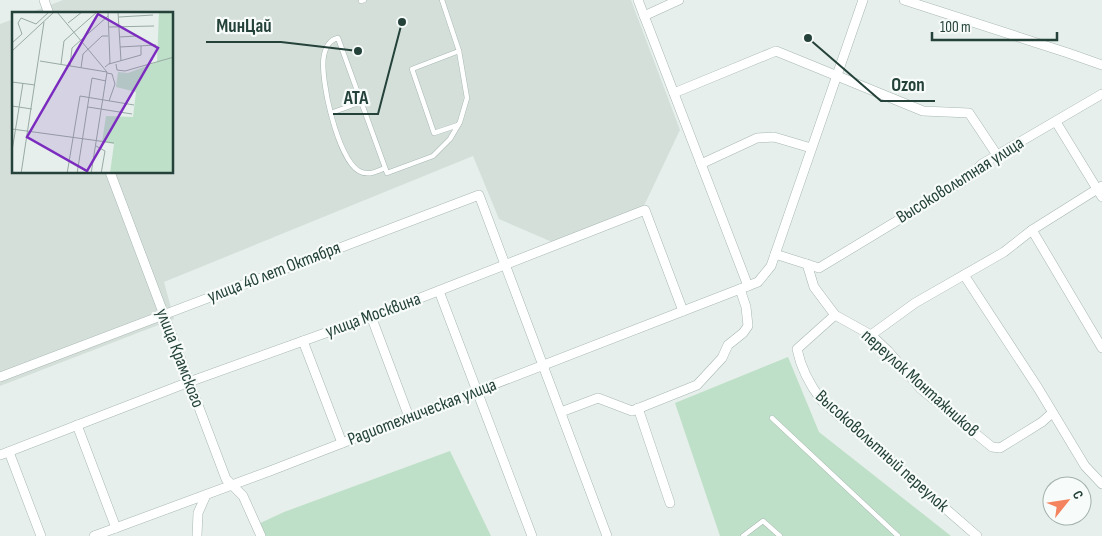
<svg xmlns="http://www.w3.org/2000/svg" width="1102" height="536" font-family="'Sofia Sans Condensed',sans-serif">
<rect width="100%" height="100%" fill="#e6efeb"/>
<path fill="#d4dfda" d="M63 0H631L680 130 642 210 559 245 499 219 473 156 164 282 174 319 0 386V24L14 19V172H172V14H27Z"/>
<g fill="#bfe0c8">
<path d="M788 357 819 432 951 536H720L675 403Z"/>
<path d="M450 451 491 536H261L256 525 284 512Z"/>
</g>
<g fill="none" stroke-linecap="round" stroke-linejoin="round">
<defs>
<g id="service">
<path d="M442 0 459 51 412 69 434 133 458 125"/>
<path d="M361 1 364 0"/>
<path d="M331 113 361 102"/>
<path d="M385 168C376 172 368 176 359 171 338 160 319 77 324 55 326 47 329 40 338 38L387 173 433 156 450 139 460 122 467 98 459 51"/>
<path d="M772 418 898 536"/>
<path d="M743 536 763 521 780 536"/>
</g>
<g id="minor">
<path d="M44 0 49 14"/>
<path d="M638 0 748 286"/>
<path d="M904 0 1068 53 1102 65"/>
<path d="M644 16 679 0"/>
<path d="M674 93 776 51 923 111 969 113 997 155"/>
<path d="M1056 122 1102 197"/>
<path d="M701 164 757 138 774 137 811 148"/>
<path d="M110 172 226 479 243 496 261 536"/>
<path d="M1032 230 1102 348"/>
<path d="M775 254 819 268 968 178 982 164 1102 94"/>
<path d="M807 264 814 287 835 315 871 335 888 351 921 389 992 447 1000 448 1042 422 1052 413"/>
<path d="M964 275 1038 388 1085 466 1102 484"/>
<path d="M439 291 532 536"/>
<path d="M835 315 797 349C801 369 809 384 822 401L977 536"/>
<path d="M371 316 409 417"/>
<path d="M871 335 915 303 1004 252 1032 230 1102 186"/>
<path d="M303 341 342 443"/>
<path d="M0 377 479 195 607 536"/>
<path d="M638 408 670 503"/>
<path d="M561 412 598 398 632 411 697 385 722 358 728 345 743 333 748 326 746 307 740 289"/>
<path d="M77 425 116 528"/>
<path d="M9 452 41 536"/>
<path d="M0 455 189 382 392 309 645 210 683 311"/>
<path d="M94 536 270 471 758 282 771 266 863 0"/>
<path d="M197 536 198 513 206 495"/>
</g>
</defs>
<use href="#service" stroke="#a8b8b2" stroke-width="5.5"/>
<use href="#minor" stroke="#a8b8b2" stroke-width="10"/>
<use href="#service" stroke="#fff" stroke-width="4.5"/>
<use href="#minor" stroke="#fff" stroke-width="9"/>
</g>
<g text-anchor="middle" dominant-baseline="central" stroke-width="4.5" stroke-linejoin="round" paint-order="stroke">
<g font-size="18" fill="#24423a" stroke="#f7fbf9">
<text transform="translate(960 180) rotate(-32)">Высоковольтная улица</text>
<text transform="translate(274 272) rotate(-21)">улица 40 лет Октября</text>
<text transform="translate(373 315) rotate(-20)">улица Москвина</text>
<text transform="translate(180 358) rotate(69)">улица Крамского</text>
<text transform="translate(920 383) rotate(42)">переулок Монтажников</text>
<text transform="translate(422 412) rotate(-21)">Радиотехническая улица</text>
<text transform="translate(882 451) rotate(42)">Высоковольтный переулок</text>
</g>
</g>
<g transform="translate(12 12)">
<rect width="161" height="161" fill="#e6efeb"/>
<path d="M147 0H161V161H98L102 132 90 130 94 104 121 105 124 80 104 75 106 60 116 61 145 50Z" fill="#bfe0c8"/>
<path fill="none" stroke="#98aaa4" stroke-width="1" d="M45 0 95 60M106 0 109 49M107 5 141 3M56 11 70 0M97 15 142 14M107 25 125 24M0 31 10 22 6 11 9 6 24 12 37 0M108 35 144 33M0 39 42 0M28 49 95 60M49 52 52 29 85 0M97 52 129 43V34M104 52 105 58 113 59 162 45M58 54 60 36 96 4M93 55 98 51 96 0M69 56 71 42 90 24H96M95 61 100 62 103 72 97 89M0 70 23 73M0 94 20 97M76 95 120 102M0 117 102 131M84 134 93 139 89 162M0 139 11 71M9 162 32 10M55 162 68 84 122 93M65 162 80 66 94 69M79 162 95 60"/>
<path fill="#7b2cbf" fill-opacity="0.15" stroke="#7b2cbf" stroke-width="2.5" d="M86 2 146 36 75 159 15 125Z"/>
<rect width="161" height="161" fill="none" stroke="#24423a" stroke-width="2.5"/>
</g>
<path fill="none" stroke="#24423a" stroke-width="2" d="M358 51L281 42H206M808 38L881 101H935M402 22L378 114H333"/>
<g fill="#24423a" stroke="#f7fbf9" stroke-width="2">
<circle cx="358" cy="51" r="5"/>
<circle cx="808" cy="38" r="5"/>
<circle cx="402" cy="22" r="5"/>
</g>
<g font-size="19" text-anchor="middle" font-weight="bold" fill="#24423a" stroke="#f7fbf9" stroke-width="4.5" stroke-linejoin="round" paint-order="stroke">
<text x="244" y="32">МинЦай</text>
<text x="908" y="91">Ozon</text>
<text x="356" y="104">АТА</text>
</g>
<g transform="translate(1067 501) rotate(60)"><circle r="24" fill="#f7fbf9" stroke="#a3b1ad"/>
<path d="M0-4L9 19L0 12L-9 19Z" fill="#f4845f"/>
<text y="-8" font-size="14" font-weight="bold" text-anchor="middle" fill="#24423a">С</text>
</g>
<path d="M932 32v8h125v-8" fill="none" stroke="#24423a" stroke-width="2.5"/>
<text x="940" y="32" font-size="15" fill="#24423a" stroke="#f7fbf9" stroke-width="4" paint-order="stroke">100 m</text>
</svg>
